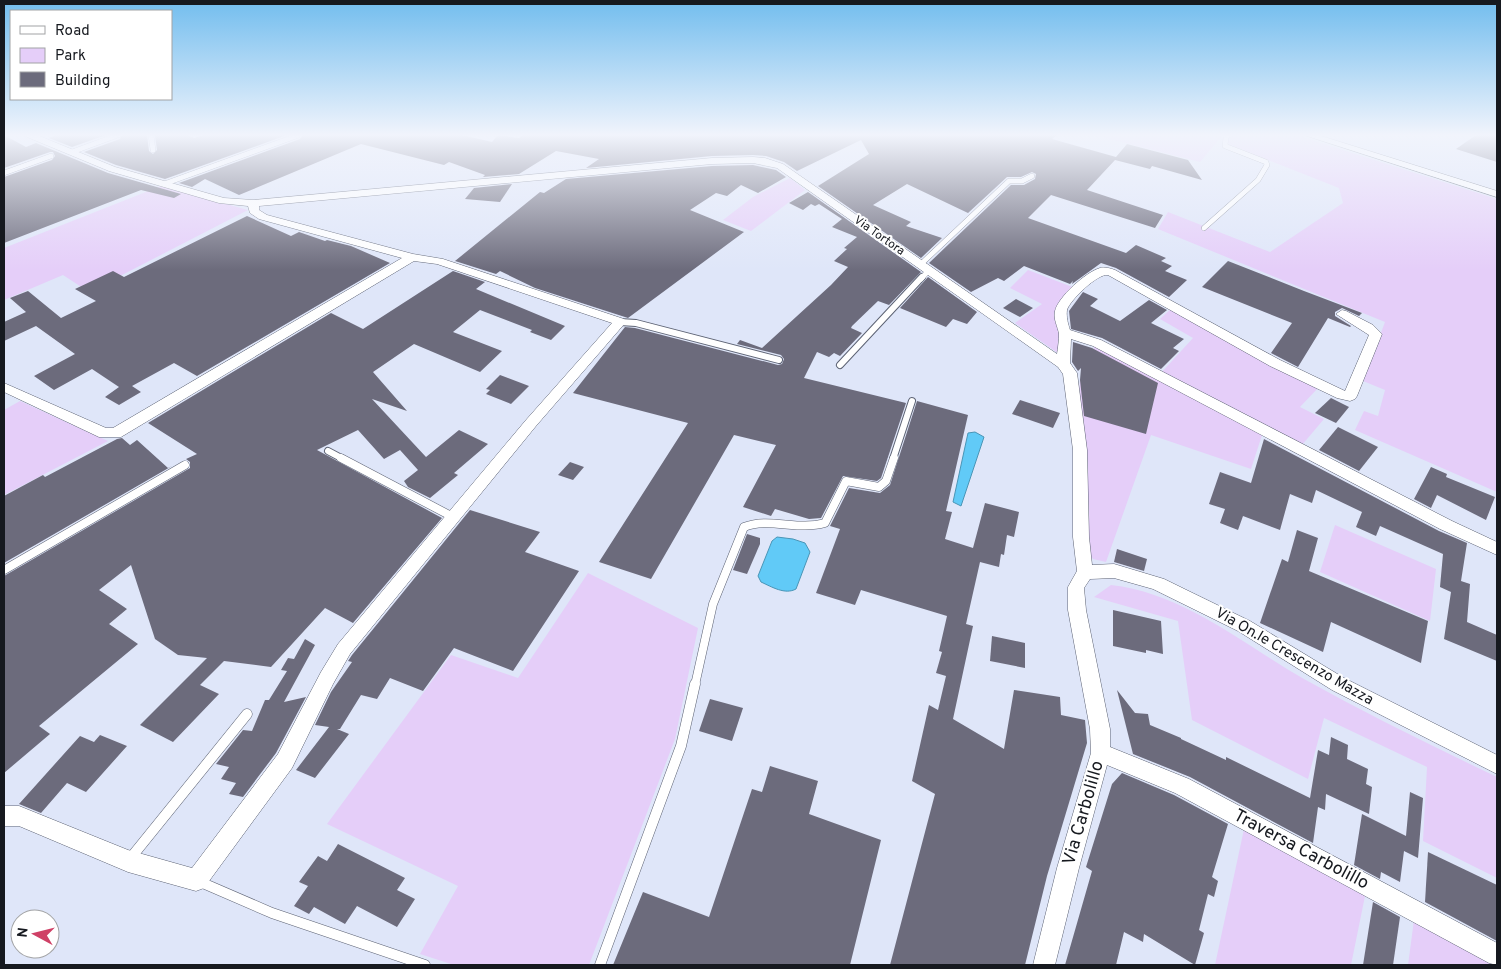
<svg xmlns="http://www.w3.org/2000/svg" width="1501" height="969" font-family="Overpass,sans-serif">
<rect width="100%" height="100%" fill="#dfe6f9"/>
<g fill="#e5cef9">
<path d="M1094 135H1223L1200 162Z"/>
<path d="M1233 135H1296L1497 199V492L1355 430 1364 411 1378 416 1385 390 1363 381 1385 322 1158 229 1168 212 1270 252 1343 203 1339 188 1230 145 1227 140Z"/>
<path d="M790 178 805 190 751 231 723 220 753 197Z"/>
<path d="M161 186 248 210 89 292 63 275 4 300V248Z"/>
<path d="M1028 270 1075 288 1064 300 1062 356 1015 323 1042 304 1010 288Z"/>
<path d="M1173 307 1319 387 1300 407 1324 419 1302 445 1161 373 1193 338 1160 319Z"/>
<path d="M1094 343 1263 432 1251 469 1151 435 1106 562 1093 559 1088 553 1079 390 1080 381 1093 371Z"/>
<path d="M20 401 108 441 4 495V410Z"/>
<path d="M1335 525 1436 569 1430 621 1320 572Z"/>
<path d="M588 573 698 628 675 739 589 965H454L420 954 458 886 327 824 451 655 518 678Z"/>
<path d="M1111 585C1183 593 1243 644 1304 679 1367 714 1432 746 1497 777V878L1423 841 1427 767 1324 718 1308 779 1192 720 1178 621 1094 597Z"/>
<path d="M1244 829 1365 896 1351 965H1215Z"/>
<path d="M1414 920 1497 964V965H1408Z"/>
</g>
<g fill="#61caf7" stroke="#4a95b6">
<path d="M975 432 984 437 961 506 953 502 968 433Z"/>
<path d="M777 537 793 539 805 543 810 552 796 589C785 595 772 587 761 582L758 576 772 541Z"/>
</g>
<g fill="#6c6b7c">
<path d="M4 135 26 147 36 143 108 173 181 194 174 198 141 190 4 243V177L52 160 55 156 53 152H50L4 168Z"/>
<path d="M56 135H106L72 147 49 138Z"/>
<path d="M122 135H147L149 151 153 154 157 150 155 135H187L194 138 204 135H287L165 179 116 165 84 152 120 139Z"/>
<path d="M303 135H462L492 142 498 135 519 138 523 135H1057L1052 139 1116 157 1127 144 1188 160 1202 180 1152 166 1150 169 1115 160 1087 190 1163 215 1155 228 1051 195 1028 218 1126 253 1136 245 1166 258 1161 261 1172 266 1165 271 1187 280 1169 297 1116 268 1101 263 1072 284 1073 281 1070 284 1024 266 1004 281 998 278 971 292 929 263 1011 185H1024L1035 179 1036 174 1032 172 1021 177H1007L968 213 907 184 873 205 911 222 906 226 942 238 921 258 818 186 869 154 861 140 797 171 784 162 766 156 753 155 712 156 586 168 599 159 556 151 519 174 483 177 485 175 449 162 444 165 361 144 239 195 205 179 192 187 179 183 300 139Z"/>
<path d="M1476 135H1497V162L1456 149Z"/>
<path d="M753 165 776 170 786 177 758 193 741 185 727 196 716 193 690 210 744 232 628 318 535 288 500 271 496 274 455 261 540 192 544 193 566 179 712 166Z"/>
<path d="M512 184 500 202 465 199 474 188Z"/>
<path d="M808 192 921 272 889 305 878 301 852 326 851 328 862 333 840 356 834 353 829 357 817 352 804 378 906 403 881 478 877 481 843 476 821 518 809 519 775 509 771 516 743 507 776 445 734 435 651 579 599 562 688 423 573 393 625 327 635 328 778 365 782 364 784 359 781 355 737 344 740 340 762 348 831 285 848 267 834 261 847 249 844 248 857 237 832 227 842 219 819 204 815 206 811 204 803 210 789 203Z"/>
<path d="M247 216 291 236 299 232 325 241 327 240 351 246 390 263 197 376 174 363 132 386 141 392 119 405 105 397 119 387 92 369 54 390 34 376 75 354 36 326 4 341V322L26 312 10 298 28 291 61 318 96 301 75 289 113 271 124 277Z"/>
<path d="M1228 261 1304 291 1362 313 1359 316 1342 308 1335 312V316L1351 326 1350 327 1328 318 1298 367 1271 353 1292 323 1202 287Z"/>
<path d="M453 271 485 282 476 289 565 326 551 340 530 332 532 330 480 310 453 332 502 351 480 372 414 344 373 372 407 411 372 399 426 457 459 430 488 444 454 473 458 475 430 498 408 487 404 481 418 470 400 450 384 459 358 430 317 450 442 518 353 623 325 608 271 667 224 661 200 685 219 694 173 742 140 725 207 658 178 655 155 639 131 565 99 590 127 609 109 624 138 644 39 726 50 734 4 773V576L190 468V462L186 459 197 454 148 423 331 313 363 329Z"/>
<path d="M928 277 977 312 967 324 953 319 946 327 900 308Z"/>
<path d="M1083 292 1098 299 1090 306 1120 321 1149 300 1167 310 1151 323 1184 339 1173 348 1179 351 1161 369 1102 338 1071 329 1069 311Z"/>
<path d="M1016 299 1033 308 1020 317 1003 308Z"/>
<path d="M1073 342 1092 348 1158 383 1146 434 1084 416 1080 380 1081 368 1078 371 1072 362Z"/>
<path d="M500 375 529 386 511 404 486 394 490 390 486 389Z"/>
<path d="M1331 398 1349 407 1336 423 1315 413Z"/>
<path d="M1020 400 1060 413 1053 428 1012 414Z"/>
<path d="M917 401 968 415 946 511 952 512 945 539 973 548 985 503 1019 512 1014 537 1007 535 1004 555 1001 554 999 567 980 562 966 624 973 626 953 719 1004 749 1014 690 1060 697 1061 715 1085 720 1087 743 1047 876 1025 965H890L935 794 912 781 929 705 938 710 946 676 936 673 942 652 939 651 947 616 861 590 855 605 816 593 840 529 830 526 849 488 880 493 890 485Z"/>
<path d="M1338 427 1378 447 1359 471 1319 450Z"/>
<path d="M122 438 130 445 137 440 168 468 172 466 4 563V496L43 475 45 477 117 439Z"/>
<path d="M1264 439 1439 531 1467 543 1461 581 1470 584 1467 622 1497 635V661L1444 639 1451 592 1440 587 1443 554 1380 526 1376 536 1356 527 1362 512 1316 490 1312 503 1290 494 1280 530 1243 516 1238 530 1220 523 1225 509 1209 504 1220 472 1251 483Z"/>
<path d="M570 462 584 467 573 480 558 475Z"/>
<path d="M1431 467 1447 474 1446 477 1495 497 1486 520 1437 495 1431 508 1414 499Z"/>
<path d="M470 510 540 532 525 552 579 571 513 671 454 648 423 691 390 678 377 699 361 695 340 729H337L349 734 315 778 296 770 329 727 315 725 331 692 352 662 348 661 352 655Z"/>
<path d="M1297 530 1318 538 1309 571 1428 621 1421 663 1331 622 1323 652 1260 623 1282 559 1288 562Z"/>
<path d="M747 534 760 538V544L747 574 733 570Z"/>
<path d="M1117 549 1147 559 1144 571 1114 562Z"/>
<path d="M1113 610 1161 621 1163 654 1146 650V653L1113 646Z"/>
<path d="M992 636 1025 643V668L990 661Z"/>
<path d="M305 639 315 645 284 702 306 697 276 753 243 797 229 794 236 783 221 779 229 767 216 764 243 730 252 731 265 700H269L287 671 281 670 288 658 294 659Z"/>
<path d="M1117 690 1135 713 1148 714 1150 725 1181 738V739L1226 760V757L1310 798 1318 750 1329 755 1331 737 1348 745 1347 759 1368 769 1366 784 1372 787 1369 814 1326 794 1325 810 1318 807 1313 843 1190 777 1133 754Z"/>
<path d="M710 699 743 708 732 741 699 731Z"/>
<path d="M100 735 127 746 86 792 67 783 41 813 19 804 80 736 94 742Z"/>
<path d="M770 766 818 781 809 814 881 840 850 965H613L643 892 709 917 752 789 762 792Z"/>
<path d="M1122 773 1174 795 1228 824 1212 877 1218 881 1214 897 1208 894 1199 930 1204 933 1195 965 1144 934 1143 942 1124 932 1116 965H1065L1092 871 1086 867 1112 784Z"/>
<path d="M1410 792 1423 798 1418 858 1404 851 1400 882 1381 872 1380 879 1354 865 1362 814 1406 836Z"/>
<path d="M338 844 405 878 397 890 415 899 397 927 357 906 345 924 314 907 309 914 294 906 308 886 299 882 318 856 327 861Z"/>
<path d="M1428 852 1497 885V941L1425 902Z"/>
<path d="M1373 902 1400 917 1393 965H1363Z"/>
</g>
<g fill="none" stroke-linecap="round" stroke-linejoin="round">
<defs>
<g id="service-far3">
<path d="M151 135 153 150"/>
<path d="M72 152 118 135"/>
<path d="M4 173 51 156"/>
<path d="M164 184 299 135"/>
<path d="M1204 228 1258 180 1267 165 1266 162 1225 146 1226 137 1229 135"/>
<path d="M921 264 1009 181H1022L1032 176"/>
<path d="M921 279 929 270"/>
</g>
<g id="service-far2">
<path d="M620 322 636 323 779 360"/>
<path d="M840 365 922 277"/>
<path d="M328 451 343 459"/>
<path d="M893 459 912 401"/>
</g>
<g id="service-far1">
<path d="M341 458 453 517"/>
<path d="M4 570 185 465"/>
<path d="M695 685 713 604 744 527C769 517 798 531 825 523L846 481 879 487 886 481 894 458"/>
</g>
<g id="service">
<path d="M129 860 247 714"/>
<path d="M198 881 272 913 425 965"/>
<path d="M600 965 681 746 695 684"/>
</g>
<g id="minor">
<path d="M26 135H37L115 167 224 198 253 200 712 158 753 157 765 158 783 164 1057 354C1058 348 1059 340 1059 334 1058 327 1053 319 1055 311 1058 297 1086 272 1100 268 1105 267 1110 268 1115 270L1280 360 1345 391 1369 335 1336 314 1342 310 1346 311 1373 325 1382 334 1357 396 1355 399 1350 401 1337 398 1270 366 1108 275C1098 273 1070 300 1067 310 1066 317 1068 324 1070 330L1101 340 1452 521 1497 542V555L1440 529 1093 346 1071 339 1070 363 1077 373 1087 450 1089 537 1092 565 1114 564 1164 579 1250 621 1344 678 1497 755V774L1332 690 1238 631 1153 589 1114 578 1090 579 1084 588 1086 610 1110 729V747L1189 779 1497 943V965L1489 963 1175 793 1107 765 1079 868 1055 965H1033L1057 868 1091 753 1090 729 1068 610V587L1077 571 1073 537V450L1063 374 1058 367 777 168 753 163 712 164 259 206V210L267 215 413 254 443 259 624 319 626 322 536 426 350 654 333 684 292 768 204 888 196 891 128 872 19 826H4V806H19L128 850 192 868 278 754 321 672 338 644 526 420 612 323 437 264 414 261 121 437H99L4 392V383L106 428H113L402 258 259 219 250 213 248 206 219 203 109 171 27 137Z"/>
<path d="M1304 135H1318L1497 191V197Z"/>
</g>
</defs>
<use href="#service-far3" stroke="#5d6374" stroke-width="5.5"/>
<use href="#service-far2" stroke="#5d6374" stroke-width="8"/>
<use href="#service-far1" stroke="#5d6374" stroke-width="9"/>
<use href="#service" stroke="#5d6374" stroke-width="11"/>
<use href="#minor" stroke="#5d6374" stroke-width="1"/>
<use href="#service-far3" stroke="#fff" stroke-width="5"/>
<use href="#service-far2" stroke="#fff" stroke-width="6"/>
<use href="#service-far1" stroke="#fff" stroke-width="8"/>
<use href="#service" stroke="#fff" stroke-width="10"/>
<use href="#minor" fill="#fff" fill-rule="evenodd"/>
</g>
<linearGradient id="sky" x2="0" y2="1"><stop stop-color="#72bdee"/><stop offset="0.5" stop-color="#f1f4fc"/><stop offset="1" stop-color="#f1f4fc" stop-opacity="0"/></linearGradient>
<rect width="1501" height="270" fill="url(#sky)"/>
<g text-anchor="middle" dominant-baseline="central" stroke-width="4" stroke-linejoin="round" paint-order="stroke">
<g font-size="12" fill="#16191f" stroke="#fff">
<text transform="translate(879 236) rotate(35)">Via Tortora</text>
</g>
<g font-size="15" fill="#16191f" stroke="#fff">
<text transform="translate(1294 657) rotate(30)">Via On.le Crescenzo Mazza</text>
</g>
<g font-size="18" fill="#16191f" stroke="#fff">
<text transform="translate(1084 813) rotate(-74)">Via Carbolillo</text>
<text transform="translate(1301 850) rotate(28)">Traversa Carbolillo</text>
</g>
</g>
<rect width="1501" height="969" fill="none" stroke="#16191f" stroke-width="10"/>
<rect x="10" y="10" width="162" height="90" fill="#ffffff" stroke="#a2a3a5"/>
<rect x="20" y="26" width="25" height="8" fill="#ffffff" stroke="#a2a3a5"/>
<text x="55" y="35" font-size="15" fill="#16191f">Road</text>
<rect x="20" y="48" width="25" height="15" fill="#e5cef9" stroke="#a2a3a5"/>
<text x="55" y="60" font-size="15" fill="#16191f">Park</text>
<rect x="20" y="72" width="25" height="15" fill="#6c6b7c" stroke="#a2a3a5"/>
<text x="55" y="85" font-size="15" fill="#16191f">Building</text>
<g transform="translate(35 934) rotate(277)"><circle r="24" fill="#ffffff" stroke="#a2a3a5"/>
<path d="M0-4L9 19L0 12L-9 19Z" fill="#cf4066"/>
<text y="-8" font-size="14" font-weight="bold" text-anchor="middle" fill="#16191f">N</text>
</g>
</svg>
